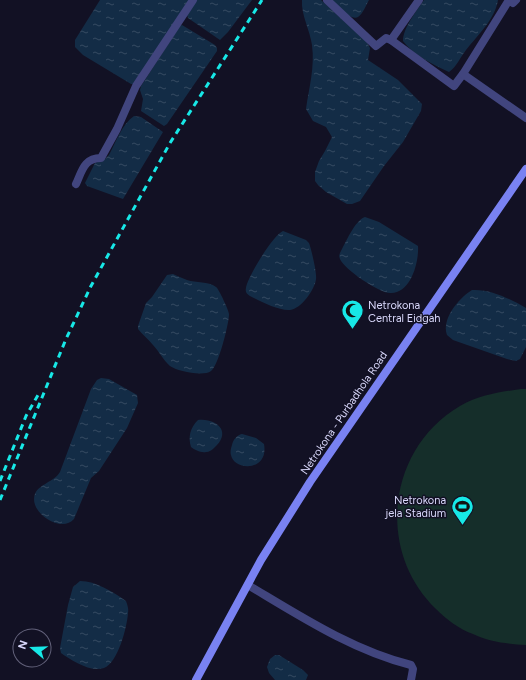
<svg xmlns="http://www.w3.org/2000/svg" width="526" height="680" font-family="Figtree,sans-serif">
<defs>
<pattern id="water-ripples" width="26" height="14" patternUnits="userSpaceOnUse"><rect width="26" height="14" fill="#132c46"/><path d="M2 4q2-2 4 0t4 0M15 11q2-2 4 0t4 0" fill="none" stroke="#354a62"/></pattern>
</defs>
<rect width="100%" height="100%" fill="#121124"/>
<path fill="#152e2a" d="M521 389H526V645C508 644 490 642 473 634 459 629 446 619 436 609 375 550 388 448 460 406 479 395 500 392 521 389Z"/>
<g fill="url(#water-ripples)">
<path d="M100 0H190L133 84H131L83 55 75 47V40Z"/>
<path d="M196 0H252L228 32 220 40 188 18 187 15Z"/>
<path d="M302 0H321L366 41 370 48 368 60 398 80 422 104 421 111 403 142 384 166 360 201 352 204H347L326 192 318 185 315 181V172L319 161 325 151 332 137 326 127 313 121 306 109C309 88 315 67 312 45 310 30 301 15 302 0Z"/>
<path d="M332 0H369C366 5 363 14 358 17 351 21 337 6 332 0Z"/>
<path d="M424 0H498C495 19 478 35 466 50 459 59 458 65 449 72 434 65 413 55 403 41 403 28 417 10 424 0Z"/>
<path d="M182 25 215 45 217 48V51L167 124 164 126 141 111 143 99 140 90 141 86 180 26Z"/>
<path d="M134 116 141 117 163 132 123 199 87 186 85 183 95 163 105 159 109 155C116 142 122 124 134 116Z"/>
<path d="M365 217 379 222 418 246C419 262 411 293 391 293 380 294 344 269 340 259 339 256 339 256 340 253 345 244 355 220 365 217Z"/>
<path d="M283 231 306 240 309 243C311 248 317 273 316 279 315 289 301 309 290 310 279 311 260 301 250 296 247 294 245 292 246 288 247 278 273 235 283 231Z"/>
<path d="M173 274C177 276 182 278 187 280 196 283 208 281 216 287 219 289 229 311 229 314 229 324 218 367 211 371 203 377 177 371 170 366 163 360 159 351 153 345 148 339 143 335 138 329V326L146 303 152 297 167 275Z"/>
<path d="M472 290C491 289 510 299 526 308V347L520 359 516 361 507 359 453 340 447 335C441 319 459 298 472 290Z"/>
<path d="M101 378 109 379 137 395 138 403 127 428 99 471 91 478 74 519C61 534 28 512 35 494 39 484 54 482 60 472L91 389 97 380Z"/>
<path d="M198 420C218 418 232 433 214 448 212 450 209 452 206 452 201 453 195 450 191 447 188 437 190 428 198 420Z"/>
<path d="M242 434 256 438 264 444C269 472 234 471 231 455 230 452 231 448 232 445 233 440 237 435 242 434Z"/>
<path d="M80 581C96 581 113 592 126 601 127 604 129 609 128 613 127 627 118 663 104 668 91 673 71 660 61 653L60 648 68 605 73 587Z"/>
<path d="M275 655H279L303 670 308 675 306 680H275L269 673 267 667 270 659Z"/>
</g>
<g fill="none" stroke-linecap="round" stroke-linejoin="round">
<g stroke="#41457e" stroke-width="8">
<path d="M327 0 376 46 386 38 391 40 454 86 463 74"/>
<path d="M516 0 513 3 509 0 463 74 526 118"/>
<path d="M391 40 419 0"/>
<path d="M76 184C82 171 84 158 101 158L117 129 136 86 193 0"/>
<path d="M248 585C300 616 352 650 411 665L413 669 411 680"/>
</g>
<path stroke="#7982f2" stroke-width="8" d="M196 680 261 560 310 482 526 169"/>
<g stroke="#17e8e7" stroke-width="3" stroke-dasharray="6 5" stroke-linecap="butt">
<path d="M0 481 26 416 38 395"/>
<path d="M0 500 66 339 91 286 170 143 262 0"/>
</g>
</g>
<defs>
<symbol id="mosque-pin" viewBox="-11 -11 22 30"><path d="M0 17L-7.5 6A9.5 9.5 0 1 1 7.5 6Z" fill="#17e8e7" stroke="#121124"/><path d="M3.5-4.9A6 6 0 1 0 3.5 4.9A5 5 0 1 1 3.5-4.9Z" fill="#111"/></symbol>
<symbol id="stadium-pin" viewBox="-11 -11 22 30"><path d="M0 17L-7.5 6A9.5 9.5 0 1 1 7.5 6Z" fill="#17e8e7" stroke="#121124"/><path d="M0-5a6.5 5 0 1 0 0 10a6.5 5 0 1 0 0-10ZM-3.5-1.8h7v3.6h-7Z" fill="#111"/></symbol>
</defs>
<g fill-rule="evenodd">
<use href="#mosque-pin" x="340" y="298" width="25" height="34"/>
<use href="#stadium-pin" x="450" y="494" width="25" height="34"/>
</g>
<g text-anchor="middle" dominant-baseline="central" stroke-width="3" stroke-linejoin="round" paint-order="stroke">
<g font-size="11" fill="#d9d8fb" stroke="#121124" text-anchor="start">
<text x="368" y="305">Netrokona<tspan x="368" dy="13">Central Eidgah</tspan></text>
<text x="446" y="500" text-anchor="end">Netrokona<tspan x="446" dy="13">jela Stadium</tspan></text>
</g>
<g font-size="11" fill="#d9d8fb" stroke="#121124">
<text transform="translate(344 413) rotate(-56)">Netrokona - Purbadhola Road</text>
</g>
</g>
<g transform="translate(32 648) rotate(289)"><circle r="19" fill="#121124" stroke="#62617a"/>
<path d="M0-3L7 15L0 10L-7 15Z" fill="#17e8e7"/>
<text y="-6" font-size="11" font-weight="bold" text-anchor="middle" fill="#d9d8fb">N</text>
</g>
</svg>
